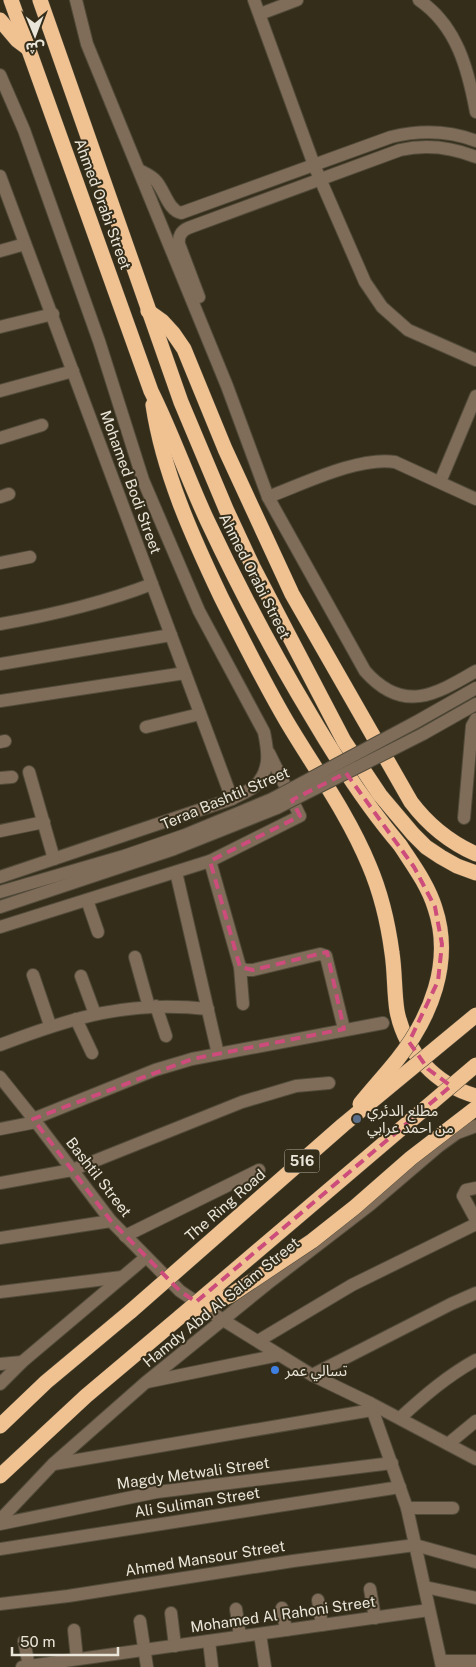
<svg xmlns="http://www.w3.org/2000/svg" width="476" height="1667" font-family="'Public Sans','Noto Sans Arabic',sans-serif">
<rect width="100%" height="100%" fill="#342d1a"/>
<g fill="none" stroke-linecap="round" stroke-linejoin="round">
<defs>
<g id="minor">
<path d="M76 0 87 44 227 386 268 497 365 671C403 714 435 695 476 671"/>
<path d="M254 0 314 165 365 282 382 307 408 330 476 360"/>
<path d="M419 0C457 26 468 69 476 112"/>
<path d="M260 14 297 0"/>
<path d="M0 75 24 130 99 341 143 480 199 611 264 732C268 751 271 769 256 785 250 791 239 795 232 799L0 877"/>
<path d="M139 170C145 173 152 176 156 181 165 191 168 210 181 213L391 137C420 130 447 130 476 141"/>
<path d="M0 176 232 799"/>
<path d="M0 251 25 244"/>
<path d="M199 297 179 244C178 237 181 231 188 228L400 150C426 144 451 147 476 157"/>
<path d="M0 327 53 314"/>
<path d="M0 391 73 371"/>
<path d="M0 438 42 425"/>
<path d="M440 482 476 396"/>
<path d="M0 497 9 494"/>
<path d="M268 497C303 484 359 456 395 462L476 499"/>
<path d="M0 563 30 557"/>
<path d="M0 624C52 615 103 603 152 584"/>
<path d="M0 664 171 635"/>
<path d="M0 701 185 673"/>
<path d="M416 722 476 688"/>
<path d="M146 727 200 714"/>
<path d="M423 734 476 704"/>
<path d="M0 742 5 741"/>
<path d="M29 772 54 859"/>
<path d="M0 778 12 777"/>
<path d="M464 818 472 726 476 719"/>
<path d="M0 831 44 822"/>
<path d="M210 861 240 967 245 970H253L320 954 326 956 344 1029"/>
<path d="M176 872 218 1054"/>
<path d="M0 892 124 856 185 835 272 799"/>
<path d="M87 900 98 932"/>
<path d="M0 907 174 849 277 808"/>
<path d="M0 927 210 861 300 816 269 753"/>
<path d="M135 957 149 1007"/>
<path d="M240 967 243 1004"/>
<path d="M33 975 50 1025"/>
<path d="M81 976 95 1014"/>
<path d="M156 1006 166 1036"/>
<path d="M76 1019 92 1053"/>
<path d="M0 1045C73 1017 129 1000 208 1009"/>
<path d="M0 1077 36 1122 111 1221 180 1291 223 1320 312 1375 370 1403 476 1459"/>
<path d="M33 1119 155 1070 192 1059 383 1023"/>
<path d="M0 1129 36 1122"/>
<path d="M0 1183 72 1170 242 1102 296 1086 329 1083"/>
<path d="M476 1188 466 1190 463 1196 476 1220"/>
<path d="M125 1236 259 1170"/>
<path d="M0 1238 111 1221"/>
<path d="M0 1292 122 1277"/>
<path d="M258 1341 352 1285 476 1224"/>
<path d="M0 1364 22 1362"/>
<path d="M312 1375 451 1304 476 1293"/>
<path d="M147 1382 279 1355"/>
<path d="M0 1384 22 1362 145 1258"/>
<path d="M370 1403 407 1508 442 1667"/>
<path d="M400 1418C424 1396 447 1376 476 1360"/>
<path d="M448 1444 476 1421"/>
<path d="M54 1464 372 1410"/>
<path d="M407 1508H453"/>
<path d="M0 1520 53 1464 145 1383 267 1284 371 1204 439 1146 457 1133 476 1126"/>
<path d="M0 1524 157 1492 392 1463"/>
<path d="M0 1549 400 1487"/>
<path d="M425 1587 476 1598"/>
<path d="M370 1589 375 1618"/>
<path d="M318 1600 322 1625"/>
<path d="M0 1604 68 1596 293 1561 415 1545 476 1562"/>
<path d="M282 1608 286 1630"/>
<path d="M236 1609 240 1636"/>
<path d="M171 1613 175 1646"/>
<path d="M140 1621 147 1667"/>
<path d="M74 1630 77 1659"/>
<path d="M260 1634 265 1667"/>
<path d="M24 1641 29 1666"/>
<path d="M209 1641 212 1667"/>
<path d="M441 1661H476"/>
<path d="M22 1667 429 1610"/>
</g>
<g id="highway">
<path d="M11 0 151 391C172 433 187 477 207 520 238 586 272 651 310 714 337 760 365 804 400 845"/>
<path d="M40 0 181 402 226 509 253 567 344 741 380 795 413 834 426 847 441 857 457 866 476 873"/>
<path d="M0 20 17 40 29 49"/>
<path d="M148 311 162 321 173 333 184 349 225 449 292 594 411 802C429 826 449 842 476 854"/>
<path d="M153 405C163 472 192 536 221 597 242 639 263 681 287 722 315 769 348 814 369 865 381 893 388 923 392 953 395 972 394 992 397 1011 405 1052 436 1085 476 1096"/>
<path d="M0 1426 46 1382 131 1311"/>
<path d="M0 1476 86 1396 181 1316"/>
</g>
</defs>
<use href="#minor" stroke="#514b39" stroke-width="14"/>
<use href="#highway" stroke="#514b39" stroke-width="16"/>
<use href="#minor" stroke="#7f6c59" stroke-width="12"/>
<use href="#highway" stroke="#f0c292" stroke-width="15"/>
<defs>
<g id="minor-bridge">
<path d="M272 799 416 722"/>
<path d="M277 808 423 734"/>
</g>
<g id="highway-bridge">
<path d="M360 1104C372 1089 385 1075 397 1060 431 1017 453 962 435 908 428 885 413 865 400 845"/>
<path d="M131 1311 343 1125 476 1015"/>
<path d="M192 1312 231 1295 312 1241 355 1207 411 1158 476 1108"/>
<path d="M181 1316 476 1065"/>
</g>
</defs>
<use href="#minor-bridge" stroke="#514b39" stroke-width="14" stroke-linecap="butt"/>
<use href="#highway-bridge" stroke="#514b39" stroke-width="16" stroke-linecap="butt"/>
<use href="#minor-bridge" stroke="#7f6c59" stroke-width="12"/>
<use href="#highway-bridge" stroke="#f0c292" stroke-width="15"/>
</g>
<path fill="none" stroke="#cc4c7b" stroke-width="4" stroke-dasharray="10 6" stroke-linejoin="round" d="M346 773 414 867 435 907 442 944 438 981 409 1042 428 1069 451 1086 196 1302 180 1291 111 1221 33 1119 192 1059 344 1029 327 952 253 970 240 967 210 861 300 816 292 800Z"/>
<circle fill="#5c6f8a" stroke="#342d1a" stroke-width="2" cx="357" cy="1119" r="5"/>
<circle fill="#3f7fe0" stroke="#342d1a" stroke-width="2" cx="275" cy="1370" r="5"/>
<g text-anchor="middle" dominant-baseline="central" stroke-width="4" stroke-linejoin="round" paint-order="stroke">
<rect fill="#342d1a" stroke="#b3aea0" stroke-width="1" x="284.5" y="1149.5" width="35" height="23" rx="4"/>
<g font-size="14" font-weight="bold" fill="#eae6da">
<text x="302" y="1161">516</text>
</g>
<g font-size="15" fill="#eae6da" stroke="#342d1a">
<text transform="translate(103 204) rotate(70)">Ahmed Orabi Street</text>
<text transform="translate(131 482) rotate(70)">Mohamed Bodi Street</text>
<text transform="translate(255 576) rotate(63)">Ahmed Orabi Street</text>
<text transform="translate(225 798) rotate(-23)">Teraa Bashtil Street</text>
<text transform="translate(99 1177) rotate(52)">Bashtil Street</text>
<text transform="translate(225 1205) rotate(-41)">The Ring Road</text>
<text transform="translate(221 1302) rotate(-39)">Hamdy Abd Al Salam Street</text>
<text transform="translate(193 1473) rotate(-8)">Magdy Metwali Street</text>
<text transform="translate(197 1502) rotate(-9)">Ali Suliman Street</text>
<text transform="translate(205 1558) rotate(-9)">Ahmed Mansour Street</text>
<text transform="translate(283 1614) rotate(-8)">Mohamed Al Rahoni Street</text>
</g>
<g font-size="15" fill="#eae6da" stroke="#342d1a" text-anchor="start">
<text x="367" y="1110">مطلع الدئري<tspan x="367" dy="17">من احمد عرابي</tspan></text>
<text x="285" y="1370">تسالي عمر</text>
</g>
</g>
<g transform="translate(35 35) rotate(179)" stroke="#342d1a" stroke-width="4" paint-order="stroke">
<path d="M0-4L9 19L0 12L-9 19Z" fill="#eae6da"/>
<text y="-8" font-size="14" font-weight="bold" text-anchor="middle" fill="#eae6da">ش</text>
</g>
<path d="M12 1647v8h106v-8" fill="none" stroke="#eae6da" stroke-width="2.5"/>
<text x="20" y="1647" font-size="15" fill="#eae6da" stroke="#342d1a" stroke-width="4" paint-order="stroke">50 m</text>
</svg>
